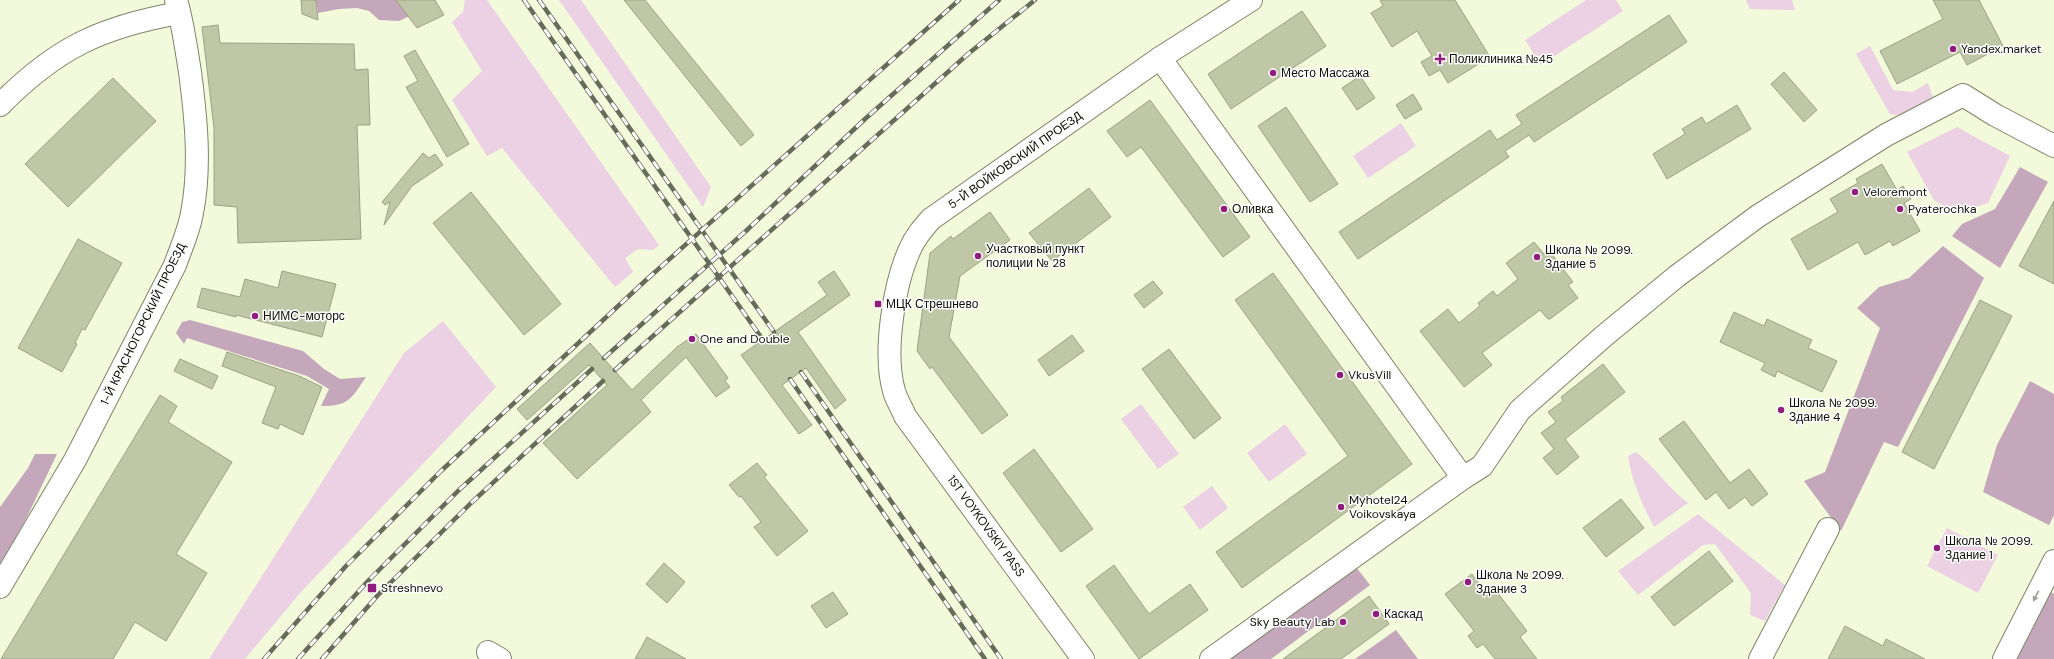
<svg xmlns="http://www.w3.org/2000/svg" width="2054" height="659" font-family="'DM Sans',sans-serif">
<rect width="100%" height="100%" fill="#f3fadb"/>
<g fill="#ebd1e3">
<path d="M465 0H487L659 245 653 250 638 249 625 258 633 272 615 287 502 148 487 156 452 100 482 71 452 22 463 12Z"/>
<path d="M559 0H581L711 187 703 207Z"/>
<path d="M1586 0H1616L1623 11 1541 65 1525 40Z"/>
<path d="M1746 0H1792L1795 10 1750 9Z"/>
<path d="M1870 46 1893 90 1912 92 1928 83 1933 98 1902 116 1890 114 1856 54Z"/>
<path d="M1401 123 1416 146 1368 178 1353 156Z"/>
<path d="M1957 127 2010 156 1988 203 1955 213 1934 200 1907 152Z"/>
<path d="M443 321 496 387 301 592 245 659H209L404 353Z"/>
<path d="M1141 404 1179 454 1158 469 1121 419Z"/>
<path d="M1285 424 1307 454 1269 482 1247 453Z"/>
<path d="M1636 452C1655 467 1668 488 1688 503L1654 527C1642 504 1632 482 1628 456Z"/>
<path d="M1212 486 1228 508 1200 530 1183 507Z"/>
<path d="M1698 514 1785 585 1765 621 1750 615 1751 593 1715 544 1703 545 1638 595 1618 571Z"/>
<path d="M1947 528 1998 555 1978 593 1927 566Z"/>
</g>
<g fill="#c4a7bb">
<path d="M316 0H396L435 4 399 21 379 20 369 11 357 8 339 9 318 13Z"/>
<path d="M2020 167 2048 182 2000 268 1952 236 1962 224 1995 209Z"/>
<path d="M1943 246 1984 278 1898 447 1884 442 1841 531 1804 481 1825 472 1880 328 1857 308 1879 287 1909 278Z"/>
<path d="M190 320 303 351 324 369 340 379 366 377C351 399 349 406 321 406L329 389 307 376 187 338 184 344 176 333 182 322Z"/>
<path d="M2030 381 2054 394V515L2049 525 1983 492 1997 445Z"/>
<path d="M35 454H57L26 519 0 566V507L28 468Z"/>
<path d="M1356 567 1370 585 1271 659H1227Z"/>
<path d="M2049 591 2054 594V659H2015Z"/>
<path d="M1396 630 1418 659H1355Z"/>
</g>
<g fill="#c0c7a7" stroke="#9ca286">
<path d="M301 0H316L318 20 302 14Z"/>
<path d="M396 0H435L444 15 417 28Z"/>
<path d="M624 0H645L754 135 741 146Z"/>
<path d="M1380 0H1455L1490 57 1448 83 1440 70 1429 76 1421 62 1432 56 1417 31 1392 47 1371 13 1383 6Z"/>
<path d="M1933 0H1979L2003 46 1967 65 1960 52 1897 84 1880 51 1943 19Z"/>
<path d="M1302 11 1326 46 1231 109 1208 74Z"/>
<path d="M1669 15 1687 42 1534 142 1529 135 1505 151 1509 157 1358 259 1339 232 1490 130 1497 140 1522 124 1516 115Z"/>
<path d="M218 25 220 43 354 44 355 70 368 69 370 125H357L361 239 238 243 237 207 214 205V128L202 27Z"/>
<path d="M415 50 469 144 447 157 406 87 418 81 404 56Z"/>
<path d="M1784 72 1817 110 1804 122 1771 84Z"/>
<path d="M1360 76 1375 98 1357 110 1342 88Z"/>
<path d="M113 78 156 121 68 207 25 164Z"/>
<path d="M1413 94 1422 109 1405 119 1396 105Z"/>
<path d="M1150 100 1250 237 1223 257 1141 147 1127 157 1107 131Z"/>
<path d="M1737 105 1751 129 1667 179 1653 154 1685 134 1682 129 1702 117 1706 124Z"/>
<path d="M1286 107 1338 184 1310 202 1258 126Z"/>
<path d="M423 153 429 158 435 154 443 165 412 186 384 225 390 202 385 205 382 202Z"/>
<path d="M1882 164 1897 190 1903 186 1911 199 1904 203 1920 231 1893 246 1890 241 1865 255 1858 242 1808 270 1791 239 1838 212 1830 199 1858 183 1856 179Z"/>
<path d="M1089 188 1111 217 1052 261 1029 233Z"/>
<path d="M471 192 561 304 524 335 433 223Z"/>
<path d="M2054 201V284L2019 266Z"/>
<path d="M990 212 1010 240 960 276 949 337 1008 415 982 434 932 367 930 369 917 351 930 253 951 236 953 239Z"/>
<path d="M78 239 122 263 85 330 82 329 75 343 77 344 62 372 18 348Z"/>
<path d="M1534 242 1544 254 1549 250 1563 269 1573 282 1568 285 1578 298 1550 319H1548L1540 310 1482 353 1492 365 1464 387 1420 331 1448 309 1459 323 1480 306 1478 303 1493 291 1497 296 1518 279 1506 263Z"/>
<path d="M282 271 336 284 322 337 236 315V317L197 307 202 288 240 297 245 279 278 288Z"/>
<path d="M834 271 850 295 798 332 846 400 835 409 806 368 782 385 812 425 799 434 741 355 827 295 818 282Z"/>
<path d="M1273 273 1412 464 1242 588 1216 552 1348 456 1235 300Z"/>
<path d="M1153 281 1163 293 1144 308 1134 295Z"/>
<path d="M1980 300 2012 316 1934 469 1902 452Z"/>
<path d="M1734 312 1764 326 1767 319 1812 340 1808 348 1837 361 1822 392 1777 371 1775 377 1761 370 1765 363 1720 342Z"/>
<path d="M696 334 728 378 725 381 730 387 716 397 686 357 641 400 651 412 577 479 543 443 607 385 589 365 527 420 517 409 590 343 632 390 677 347Z"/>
<path d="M1072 335 1084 351 1049 376 1038 360Z"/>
<path d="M1169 349 1221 418 1194 439 1142 369Z"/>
<path d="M227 352 299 376 322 387 303 435 280 424 278 429 262 423 276 387 222 366Z"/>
<path d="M180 359 218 376 212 389 174 371Z"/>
<path d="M1603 364 1625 392 1565 439 1579 457 1557 475 1543 458 1554 449 1541 433 1556 422 1548 412 1563 401 1561 397Z"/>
<path d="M160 395 177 406 168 422 232 462 176 554 207 573 166 641 135 622 113 659H1Z"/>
<path d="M1684 421 1730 483 1749 469 1768 494 1752 506 1745 497 1729 509 1716 492 1706 500 1659 439Z"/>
<path d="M1034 449 1093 529 1061 552 1003 473Z"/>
<path d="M757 463 767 475 764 477 808 531 777 556 754 527 761 522 741 496 739 497 729 485Z"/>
<path d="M1621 499 1644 528 1606 557 1583 528Z"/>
<path d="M1709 551 1733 581 1674 626 1651 597Z"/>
<path d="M664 563 685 582 667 603 646 584Z"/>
<path d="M1114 565 1149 614 1190 584 1208 610 1139 659 1086 586Z"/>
<path d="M1472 574 1489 597 1496 591 1527 631 1520 637 1537 659H1495L1483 644 1477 648 1468 636 1474 631 1445 594Z"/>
<path d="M833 592 848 614 826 628 811 606Z"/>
<path d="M1369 596 1389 624 1341 659H1283Z"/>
<path d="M1845 626 1883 646 1886 639 1925 659H1828Z"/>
<path d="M647 637 686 659H635Z"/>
</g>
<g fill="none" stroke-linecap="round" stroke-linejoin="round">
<defs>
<g id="minor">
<path d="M1160 58 1463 478"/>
<path d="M0 105C56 48 101 27 179 13"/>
<path d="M0 587 75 460 175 265C181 248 189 231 192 213 201 167 196 118 190 72 186 48 183 23 176 0"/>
<path d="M488 652 500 659"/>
<path d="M1083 659 905 416C902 408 896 399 894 391 883 353 894 284 910 249 915 237 923 228 931 219L1160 58 1251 0"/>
<path d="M1211 659 1463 478 1482 466 1520 410 1604 336 1677 276 1758 216 1799 190 1886 135 1963 95 1995 115 2054 146"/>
<path d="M1760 659 1828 529"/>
<path d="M2004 659 2054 561"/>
</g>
</defs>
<use href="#minor" stroke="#7e8469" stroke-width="24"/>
<use href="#minor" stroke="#fff" stroke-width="22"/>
<defs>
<g id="rail">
<path d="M524 0 763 340"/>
<path d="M539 0 774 332"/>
<path d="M604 358 747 230 865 119 999 0"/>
<path d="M615 370 968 54 1035 0"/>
<path d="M801 372 1001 659"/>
<path d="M790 379 985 659"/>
<path d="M264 659 346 566 441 471 645 281 959 0"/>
<path d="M298 659 367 582 459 490 592 369"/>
<path d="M322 659 378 595 471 503 603 381"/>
</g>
</defs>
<use href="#rail" stroke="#676b59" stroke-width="4.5"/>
<use href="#rail" stroke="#fff" stroke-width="3" stroke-dasharray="9" stroke-linecap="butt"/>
</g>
<defs><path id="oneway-solid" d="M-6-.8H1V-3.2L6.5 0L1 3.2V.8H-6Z"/></defs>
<use fill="#9e9f9b" href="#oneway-solid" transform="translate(2036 596) rotate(117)"/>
<g fill="#901c7b" stroke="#fff" stroke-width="1.5">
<circle cx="1953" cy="49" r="4"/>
<path d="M1438 53h4v4h4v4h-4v4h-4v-4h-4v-4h4z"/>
<circle cx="1273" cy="73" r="4"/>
<circle cx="1855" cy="192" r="4"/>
<circle cx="1224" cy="209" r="4"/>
<circle cx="1900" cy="209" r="4"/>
<circle cx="978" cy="256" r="4"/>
<circle cx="1537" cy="257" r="4"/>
<rect x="874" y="300" width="8" height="8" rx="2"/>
<circle cx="255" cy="316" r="4"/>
<circle cx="692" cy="339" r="4"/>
<circle cx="1340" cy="375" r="4"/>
<circle cx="1781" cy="410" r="4"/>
<circle cx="1341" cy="507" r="4"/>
<circle cx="1937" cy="548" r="4"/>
<circle cx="1468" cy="582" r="4"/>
<rect x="367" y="583" width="10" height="10" rx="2"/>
<circle cx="1376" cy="614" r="4"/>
<circle cx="1343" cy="622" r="4"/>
</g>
<g text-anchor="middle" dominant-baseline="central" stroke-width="3" stroke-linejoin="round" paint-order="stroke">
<g font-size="12" fill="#0c0e05" stroke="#fff" text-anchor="start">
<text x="1961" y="49">Yandex.market</text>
<text x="1449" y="59">Поликлиника №45</text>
<text x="1281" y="73">Место Массажа</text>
<text x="1863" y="192">Veloremont</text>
<text x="1232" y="209">Оливка</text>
<text x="1908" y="209">Pyaterochka</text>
<text x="986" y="249">Участковый пункт<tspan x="986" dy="14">полиции № 28</tspan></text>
<text x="1545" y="250">Школа № 2099.<tspan x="1545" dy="14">Здание 5</tspan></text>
<text x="886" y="304">МЦК Стрешнево</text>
<text x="263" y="316">НИМС-моторс</text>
<text x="700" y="339">One and Double</text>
<text x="1348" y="375">VkusVill</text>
<text x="1789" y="403">Школа № 2099.<tspan x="1789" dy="14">Здание 4</tspan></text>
<text x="1349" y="500">Myhotel24<tspan x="1349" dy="14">Voikovskaya</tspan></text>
<text x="1945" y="541">Школа № 2099.<tspan x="1945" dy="14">Здание 1</tspan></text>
<text x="1476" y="575">Школа № 2099.<tspan x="1476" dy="14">Здание 3</tspan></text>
<text x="381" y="588">Streshnevo</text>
<text x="1384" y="614">Каскад</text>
<text x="1335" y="622" text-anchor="end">Sky Beauty Lab</text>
</g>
<g font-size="12" fill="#0c0e05" stroke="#fff">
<text transform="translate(1015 160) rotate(-35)">5-Й ВОЙКОВСКИЙ ПРОЕЗД</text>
<text transform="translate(143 324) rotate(-64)">1-Й КРАСНОГОРСКИЙ ПРОЕЗД</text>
<text transform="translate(986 526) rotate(54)">1ST VOYKOVSKIY PASS</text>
</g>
</g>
</svg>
